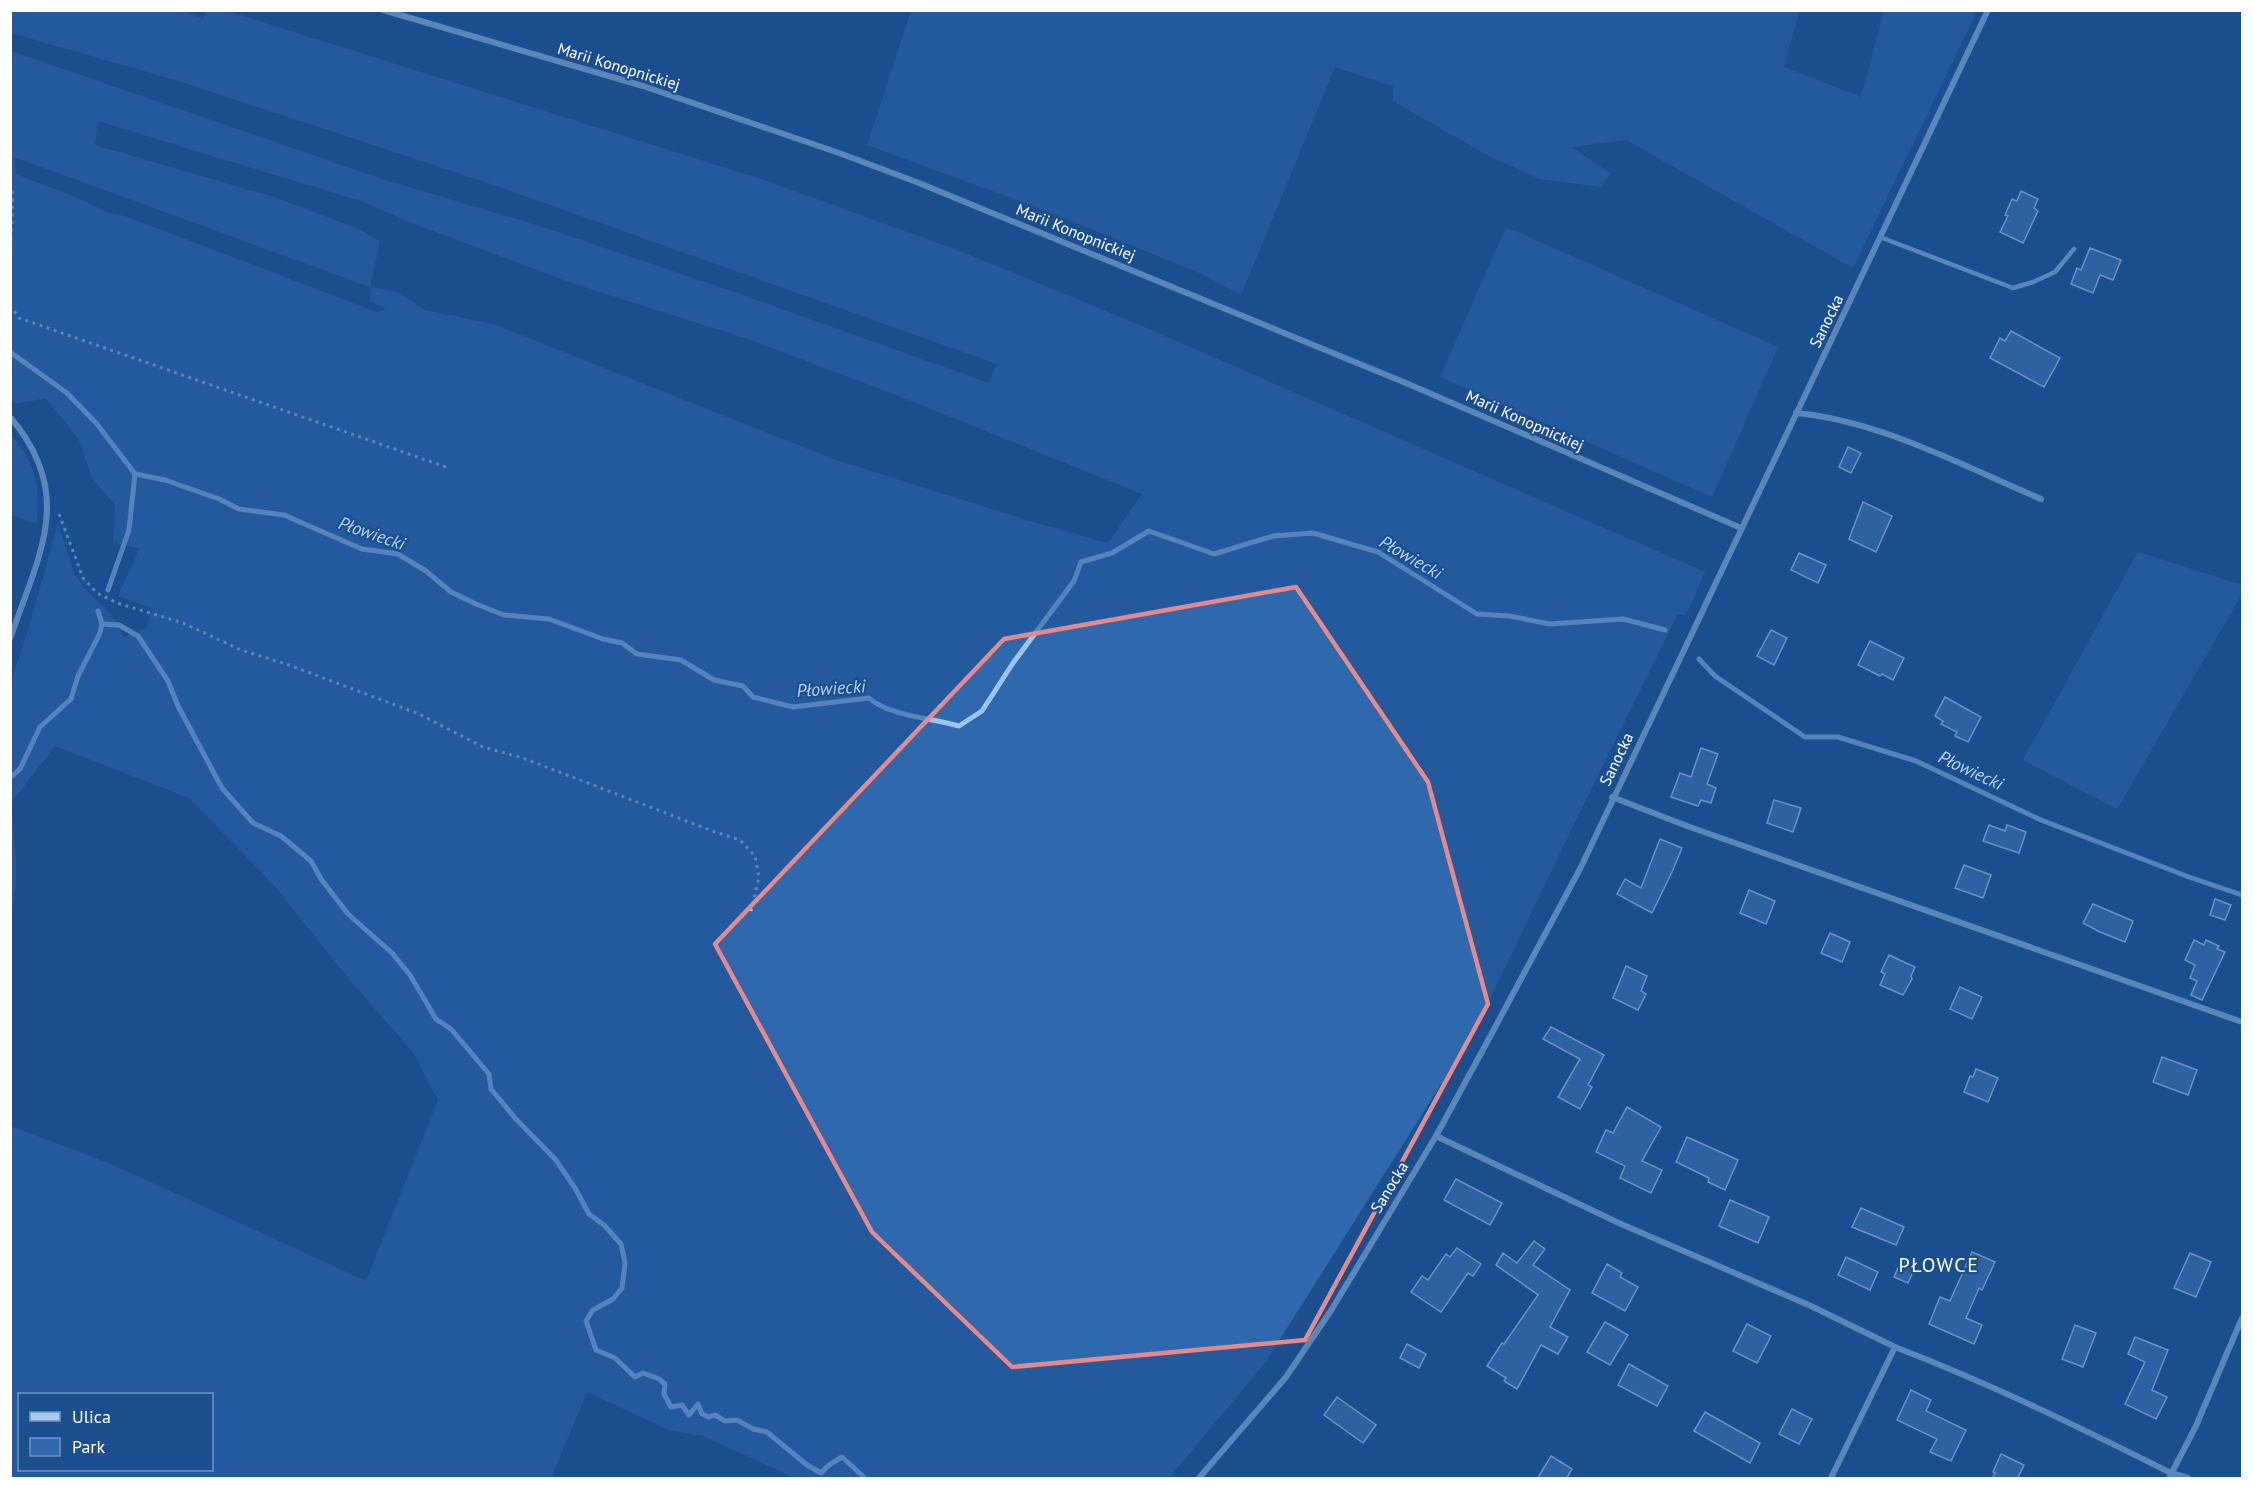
<svg xmlns="http://www.w3.org/2000/svg" width="2253" height="1489" font-family="'PT Sans',sans-serif">
<rect width="100%" height="100%" fill="#1b4f8f"/>
<g fill="#2e69ad" fill-rule="evenodd">
<path d="M182 11 203 19 206 11H227L761 179 965 253 1142 326 1705 572 1686 615 1678 614 1574 824 1474 1032 1265 1363 1169 1478H795L703 1436 669 1430 587 1392 551 1478H11V1126L111 1164 366 1281 438 1100 413 1052 348 978 273 884 189 798 55 746 11 803C14 839 21 879 11 913V682L30 624 58 523 74 574 85 589 111 614 124 637 146 628 152 608 118 596 140 548 113 543 115 505 92 478 79 440 46 398 16 404 11 399V51L379 178 546 228 731 291 989 383 997 364 491 184 179 81 11 33V11ZM98 121 367 203 409 222 575 284 748 339 914 402 1142 494 1108 543 1033 522 833 459 493 324 425 310 395 291 370 287 380 241 356 228 277 198 95 145ZM14 157 370 287V301L386 309 376 312 125 216 109 213 75 197 16 174ZM20 1394H212V1470H20Z"/>
<path d="M911 11H1799L1784 67 1861 97 1884 11H1977L1853 268 1626 140 1571 147 1610 173 1601 187 1540 179 1487 155 1393 101V86L1335 67 1241 295 1202 274 1049 212 867 145Z"/>
<path d="M1506 227 1778 347 1712 497 1440 377Z"/>
<path d="M10 433C36 465 40 483 37 524L11 515Z"/>
<path d="M2138 552 2242 585V594L2117 809 2023 760Z"/>
</g>
<g fill="none" stroke-linecap="round" stroke-linejoin="round">
<g stroke="#9cc4f0" stroke-width="5">
<path d="M10 352 67 393 97 424 135 474 165 480 219 499 239 509 284 515 362 549 398 554 426 571 451 592 476 604 504 615 549 619 603 639 622 643 637 654 681 660 714 680 743 686 753 697 793 707 869 698C889 716 932 718 959 726L982 711 1013 663 1074 581 1081 562 1112 553 1149 531 1214 554 1273 536 1313 533 1378 552 1477 614 1509 616 1550 624 1623 619 1665 630"/>
<path d="M108 590 129 530 135 474"/>
<path d="M98 611 102 624 119 625 138 636 168 681 178 706 222 788 253 823 281 836 311 861 321 879 348 914 392 953 410 975 436 1019 451 1029 489 1074 491 1089 515 1118 555 1159 575 1188 589 1214 604 1225 621 1244 625 1263 622 1288 613 1299 593 1310 586 1321 596 1350 615 1358 635 1377 643 1373 659 1379 665 1384 664 1394 671 1407 682 1405 689 1415 698 1404 702 1414 709 1417 715 1415 725 1421 737 1420 753 1429 767 1432 807 1465 821 1473 829 1465 842 1457 865 1478"/>
<path d="M1699 659 1715 676 1805 737H1838L1916 761 2041 820 2189 877 2242 895"/>
<path d="M10 778 20 769 40 727 71 699 78 676 100 633 102 624"/>
</g>
</g>
<g fill="#4478b7" stroke="#cfe3fa" stroke-width="1.5">
<path d="M2021 191 2038 199 2034 208 2038 211 2023 243 2000 232 2008 216 2005 215 2012 199 2017 201Z"/>
<path d="M2090 248 2121 260 2113 280 2100 275 2093 293 2071 284 2077 268 2081 270Z"/>
<path d="M2011 331 2060 358 2044 387 1990 358 2000 338 2005 341Z"/>
<path d="M1848 447 1861 453 1851 473 1839 467Z"/>
<path d="M1863 502 1892 516 1876 552 1849 539Z"/>
<path d="M1799 553 1826 565 1818 583 1791 570Z"/>
<path d="M1771 630 1787 638 1774 665 1757 656Z"/>
<path d="M1870 641 1904 658 1893 680 1882 674 1880 676 1858 665Z"/>
<path d="M1945 697 1981 717 1968 742 1955 736 1957 732 1941 724 1943 721 1935 716Z"/>
<path d="M1701 748 1718 754 1707 784 1716 788 1711 803 1701 800 1698 806 1671 797 1680 773 1691 777Z"/>
<path d="M1774 800 1801 808 1793 832 1767 823Z"/>
<path d="M1989 825 2005 831 2007 825 2026 832 2019 853 1983 841Z"/>
<path d="M1660 839 1682 848 1672 872 1652 913 1617 894 1625 879 1641 888Z"/>
<path d="M1964 865 1991 875 1983 898 1955 888Z"/>
<path d="M1749 890 1775 901 1766 924 1740 913Z"/>
<path d="M2215 899 2231 905 2225 920 2210 915Z"/>
<path d="M2093 904 2133 921 2125 942 2100 932 2083 923Z"/>
<path d="M1830 933 1850 942 1842 962 1821 953Z"/>
<path d="M2194 940 2204 945 2206 940 2219 946 2217 949 2225 952 2202 1000 2191 995 2197 981 2190 978 2195 965 2185 960Z"/>
<path d="M1889 955 1915 967 1911 976 1912 979 1903 995 1880 985 1885 974 1881 972Z"/>
<path d="M1626 966 1647 976 1641 991 1646 994 1638 1010 1613 998Z"/>
<path d="M1960 987 1982 997 1972 1019 1950 1009Z"/>
<path d="M1551 1027 1604 1055 1588 1085 1592 1087 1580 1109 1558 1097 1580 1059 1543 1039Z"/>
<path d="M2162 1057 2197 1070 2188 1095 2153 1082Z"/>
<path d="M1976 1069 1998 1078 1988 1102 1964 1092 1970 1076 1973 1077Z"/>
<path d="M1627 1107 1661 1127 1642 1161 1662 1170 1651 1193 1620 1178 1625 1166 1596 1152 1606 1130 1613 1133Z"/>
<path d="M1687 1137 1738 1160 1725 1190 1708 1182 1709 1178 1676 1162Z"/>
<path d="M1456 1179 1502 1203 1490 1225 1444 1200Z"/>
<path d="M1730 1200 1769 1217 1758 1243 1719 1226Z"/>
<path d="M1861 1208 1904 1227 1896 1245 1852 1227Z"/>
<path d="M1534 1241 1545 1249 1533 1265 1570 1290 1550 1327 1568 1337 1558 1354 1541 1345 1517 1389 1504 1381 1506 1378 1487 1366 1502 1343 1504 1344 1538 1295 1496 1265 1503 1253 1517 1263Z"/>
<path d="M1457 1248 1481 1264 1473 1276 1468 1273 1441 1312 1411 1292 1422 1276 1428 1280 1446 1254 1450 1257Z"/>
<path d="M1972 1252 1995 1262 1982 1290 1979 1288 1966 1318 1982 1325 1974 1344 1929 1324 1940 1297 1950 1301Z"/>
<path d="M2190 1253 2211 1262 2196 1297 2174 1288Z"/>
<path d="M1846 1257 1878 1272 1870 1290 1838 1275Z"/>
<path d="M1901 1261 1915 1267 1908 1283 1894 1277Z"/>
<path d="M1607 1264 1622 1273 1620 1277 1638 1287 1625 1311 1592 1293Z"/>
<path d="M1605 1322 1628 1335 1610 1365 1587 1352Z"/>
<path d="M1747 1324 1771 1336 1757 1363 1733 1351Z"/>
<path d="M2075 1325 2096 1333 2083 1367 2062 1359Z"/>
<path d="M2135 1337 2168 1350 2152 1390 2167 1397 2156 1419 2125 1404 2145 1362 2128 1354Z"/>
<path d="M1407 1344 1426 1354 1419 1368 1400 1358Z"/>
<path d="M1629 1364 1668 1386 1657 1406 1618 1385Z"/>
<path d="M1911 1390 1931 1400 1926 1411 1966 1430 1951 1461 1930 1452 1937 1439 1897 1420Z"/>
<path d="M1337 1397 1376 1425 1363 1443 1324 1415Z"/>
<path d="M1792 1409 1812 1419 1799 1444 1779 1434Z"/>
<path d="M1705 1412 1760 1443 1750 1463 1694 1431Z"/>
<path d="M2001 1454 2024 1465 2017 1479H1992L1995 1473 1993 1472Z"/>
<path d="M1551 1456 1572 1469 1566 1479H1537Z"/>
</g>
<g fill="none" stroke-linecap="round" stroke-linejoin="round">
<g stroke="#a9c9ee" stroke-width="3" stroke-dasharray="3 4.5" stroke-linecap="butt">
<path d="M10 184 13 194 10 268"/>
<path d="M10 305 19 318 446 467"/>
<path d="M59 514 83 578 97 593 117 603 183 623 241 650 289 665 419 714 483 747 523 758 715 832 740 840 755 856 759 877 751 911"/>
</g>
<path stroke="#a9c9ee" stroke-width="4.5" d="M1880 237 2013 288 2033 282 2055 272 2074 249"/>
<g stroke="#a9c9ee" stroke-width="6">
<path d="M383 10 643 86 839 153 919 183 1406 383 1741 528"/>
<path d="M1796 413C1881 421 1963 466 2041 499"/>
<path d="M10 417C77 495 38 556 10 639"/>
<path d="M1612 797 1687 826 2242 1022"/>
<path d="M1436 1136 1621 1224 1811 1306 1895 1347"/>
<path d="M1199 1478 1286 1377 1332 1309 1436 1136 1485 1046 1581 867 1988 10"/>
<path d="M1831 1478 1895 1347C1991 1384 2079 1427 2171 1473L2188 1478"/>
<path d="M2169 1478 2196 1426 2242 1318"/>
</g>
</g>
<path d="M0 0H2253V1489H0ZM1296 587 1428 782 1488 1004 1305 1340 1012 1367 872 1232 715 944 1004 639Z" fill="#1b4f8f" fill-opacity=".55" fill-rule="evenodd"/>
<path fill="none" stroke="#e88989" stroke-width="4.5" stroke-linejoin="round" d="M1296 587 1428 782 1488 1004 1305 1340 1012 1367 872 1232 715 944 1004 639Z"/>
<g text-anchor="middle" dominant-baseline="central" stroke-width="4.5" stroke-linejoin="round" paint-order="stroke">
<g font-size="16" fill="#fff" stroke="#1b4f8f">
<text transform="translate(619 66) rotate(17)">Marii Konopnickiej</text>
<text transform="translate(1076 232) rotate(22)">Marii Konopnickiej</text>
<text transform="translate(1826 321) rotate(-64)">Sanocka</text>
<text transform="translate(1525 420) rotate(24)">Marii Konopnickiej</text>
<text transform="translate(1616 759) rotate(-64)">Sanocka</text>
<text transform="translate(1389 1187) rotate(-59)">Sanocka</text>
</g>
<g font-size="18" font-style="italic" fill="#b5d3f5" stroke="#1b4f8f">
<text transform="translate(372 533) rotate(19)">Płowiecki</text>
<text transform="translate(1411 557) rotate(30)">Płowiecki</text>
<text transform="translate(831 688) rotate(-4)">Płowiecki</text>
<text transform="translate(1971 770) rotate(25)">Płowiecki</text>
</g>
<g font-size="20" letter-spacing="1.5" fill="#fff" stroke="#1b4f8f">
<text x="1939" y="1265">PŁOWCE</text>
</g>
</g>
<rect width="2253" height="1489" fill="none" stroke="#ffffff" stroke-width="24"/>
<rect x="18" y="1393" width="195" height="78" fill="#1b4f8f" stroke="#7695bc" stroke-width="1.5"/>
<rect x="30" y="1412" width="30" height="9" fill="#a9c9ee" stroke="#7695bc" stroke-width="1.5"/>
<text x="72" y="1423" font-size="18" fill="#ffffff">Ulica</text>
<rect x="30" y="1438" width="30" height="18" fill="#2e69ad" stroke="#7695bc" stroke-width="1.5"/>
<text x="72" y="1453" font-size="18" fill="#ffffff">Park</text>
</svg>
